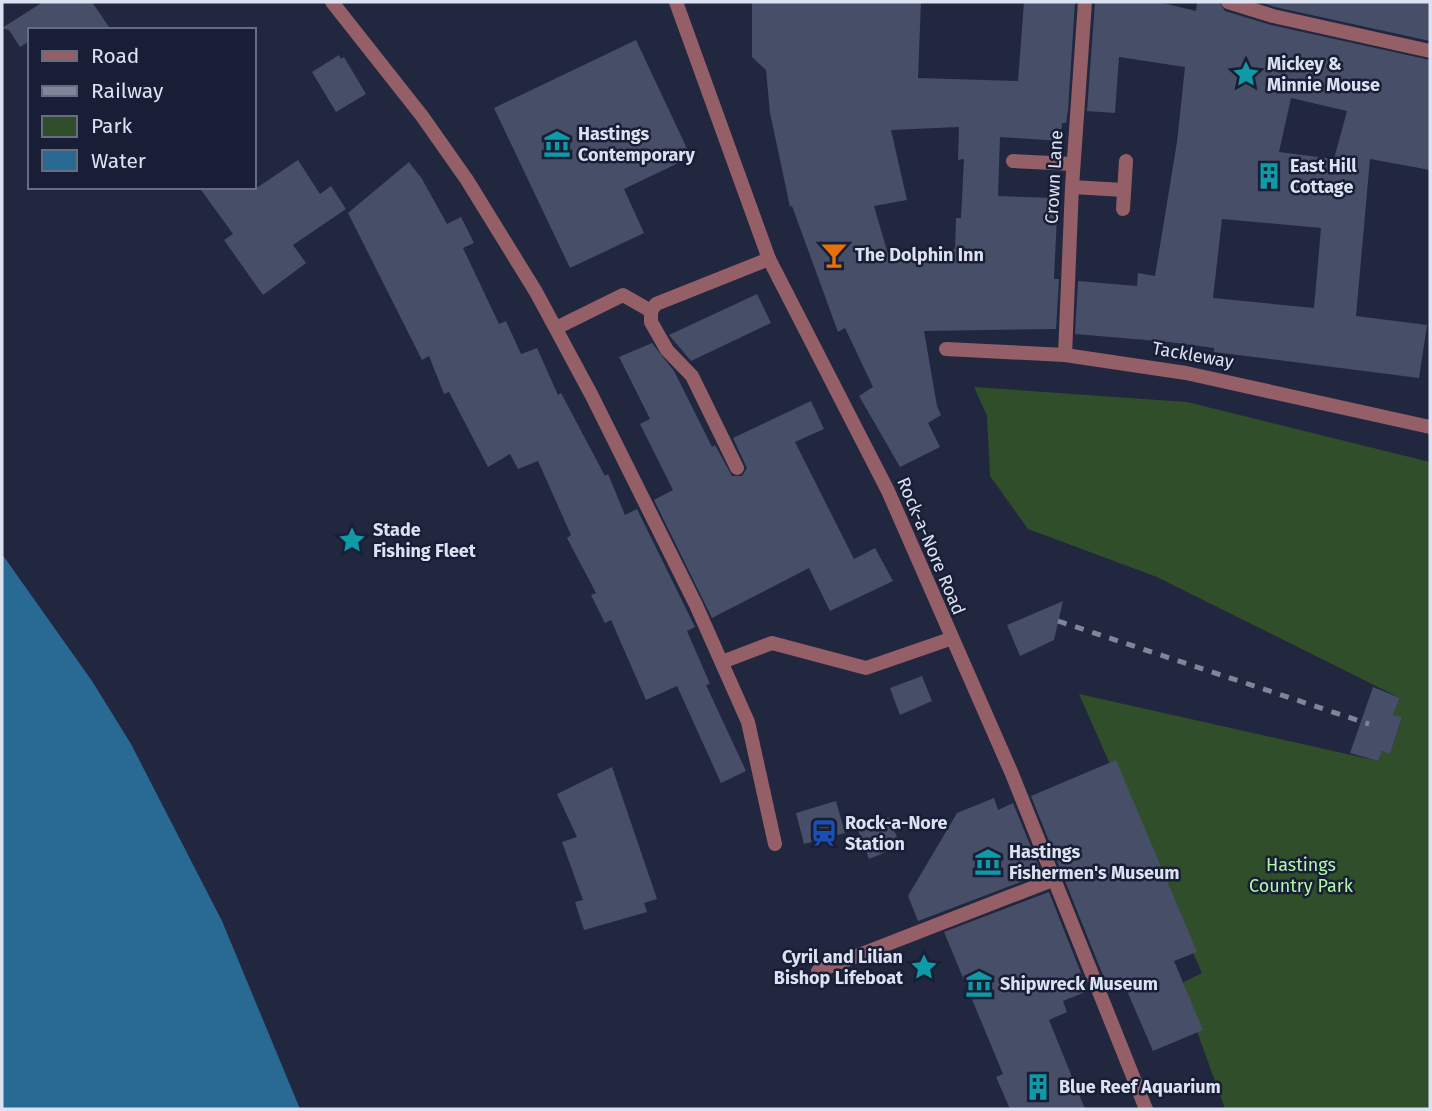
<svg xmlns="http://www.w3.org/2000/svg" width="1432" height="1111" font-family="'Fira Sans',sans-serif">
<rect width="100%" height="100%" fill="#21273f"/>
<path fill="#2f4e29" d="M974 387 1187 402 1430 462V1109H1225L1180 984 1202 973 1079 694 1378 761 1382 751 1390 753 1402 718 1393 715 1400 698 1157 577 1028 529 990 476 987 416Z"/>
<path fill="#286a94" d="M2 554 92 681 131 744 222 921 300 1109H2Z"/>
<g fill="#464e68" fill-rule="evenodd">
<path d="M43 2H92L111 30H30V41L20 47 9 30 2 28Z"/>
<path d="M752 2H921L918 78 1018 81 1024 2H1075L1068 110 1066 123H1062L1061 141 1000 137 998 196 1054 198 1053 216H1057L1054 279H1059L1056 329 924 331 937 406 941 415 928 423 940 447 900 467 859 396 873 387 845 328 838 332 792 206 790 207 770 113 766 70 752 57ZM959 127 958 160 964 159 961 218H956L955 249 890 261 874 206 907 200 891 130Z"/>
<path d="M1095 2H1159L1196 11 1197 2H1219L1225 11 1271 25 1430 60V170L1370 159 1356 316 1427 325 1419 378 1214 352V348L1169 342 1075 334 1078 281 1137 286 1138 273 1155 276 1177 142 1185 67 1119 57 1115 113 1087 111ZM1291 98 1347 111 1334 159 1279 152ZM1222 219 1321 228 1314 308 1213 298Z"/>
<path d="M1260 2H1430V41L1275 7Z"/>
<path d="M636 40 691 157 624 189 644 233 570 268 494 108Z"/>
<path d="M339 55 341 59 344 57 366 94 336 112 312 72Z"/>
<path d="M298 160 320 194 331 186 346 209 293 245 306 263 263 295 224 240 233 234 199 187H258Z"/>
<path d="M409 162 422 179 447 224 461 217 474 243 463 248 499 324 506 321 521 354 537 348 558 395 561 393 605 476 608 474 625 515 637 509 695 627 687 631 710 684 706 685 746 771 721 783 677 686 646 700 611 620 605 623 591 595 596 593 567 538 571 535 538 461 518 469 510 454 488 467 449 392 444 394 429 356 422 360 348 213Z"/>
<path d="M757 294 771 323 691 361 669 335Z"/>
<path d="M652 343 674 371 712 447 715 445 732 476H742L747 468 733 438 811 401 824 429 795 442 854 559 875 548 893 581 830 611 809 568 712 618 654 500 673 490 640 424 650 419 619 357Z"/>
<path d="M1063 601 1054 640 1020 656 1007 625Z"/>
<path d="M922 676 932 701 900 715 890 688Z"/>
<path d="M1373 687 1400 698 1393 715 1402 717 1390 754 1382 751 1378 761 1350 753Z"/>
<path d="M1116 760 1197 952 1174 961 1203 1030 1153 1051 1121 977 1106 983 1031 796Z"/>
<path d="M612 767 657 899 644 903 647 912 584 930 575 902 583 900 562 842 577 837 557 794Z"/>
<path d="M994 798 998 810 1013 803 1042 874 918 921 908 896 957 813Z"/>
<path d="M836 801 845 833 804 844 796 813Z"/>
<path d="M888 817 901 846 869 859 858 830Z"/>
<path d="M1049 892 1088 991 1063 1001 1067 1012 1049 1020 1085 1109H1010L996 1077 1003 1074 944 932Z"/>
</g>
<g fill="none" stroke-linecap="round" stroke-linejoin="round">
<g stroke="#945f67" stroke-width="14">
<path d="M332 2 422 116 467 180 536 292 592 396 696 605 748 722 775 844"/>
<path d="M1013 161 1073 164"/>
<path d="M1072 187 1124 190"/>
<path d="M1123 209 1126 161"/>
<path d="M556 328 623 295 651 311"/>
<path d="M737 468 692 376 667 350 651 322V311L656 304 769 259"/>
<path d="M722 662 772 643 866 668 950 639"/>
<path d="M818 971 1055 879"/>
</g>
<g stroke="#945f67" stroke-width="14">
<path d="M676 2 769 259 888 491 1012 774 1146 1109"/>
<path d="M1228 2 1273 16 1430 51"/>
<path d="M946 349 1065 355 1186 373 1430 427"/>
<path d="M1065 355 1072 187 1085 2"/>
</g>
<path stroke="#80869a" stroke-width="5" stroke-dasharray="9 9" stroke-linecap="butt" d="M1058 621 1369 724"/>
</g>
<defs>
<symbol id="sight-bare" viewBox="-9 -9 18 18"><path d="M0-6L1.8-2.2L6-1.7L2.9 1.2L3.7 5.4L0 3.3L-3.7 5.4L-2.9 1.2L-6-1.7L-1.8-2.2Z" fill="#0f9aa8" stroke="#181e35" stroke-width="2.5" paint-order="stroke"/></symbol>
<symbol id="museum-bare" viewBox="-9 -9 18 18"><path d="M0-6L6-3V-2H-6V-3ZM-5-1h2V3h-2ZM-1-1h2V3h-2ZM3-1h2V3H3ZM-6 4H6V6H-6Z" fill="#0f9aa8" stroke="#181e35" stroke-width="2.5" paint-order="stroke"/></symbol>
<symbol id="building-bare" viewBox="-9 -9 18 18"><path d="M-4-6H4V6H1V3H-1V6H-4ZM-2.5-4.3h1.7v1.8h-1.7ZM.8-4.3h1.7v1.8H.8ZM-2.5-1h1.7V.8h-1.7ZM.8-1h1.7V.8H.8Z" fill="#0f9aa8" stroke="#181e35" stroke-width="2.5" paint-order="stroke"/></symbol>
<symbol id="bar-bare" viewBox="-9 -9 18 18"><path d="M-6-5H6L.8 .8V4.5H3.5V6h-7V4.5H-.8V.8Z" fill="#e8710a" stroke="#181e35" stroke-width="2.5" paint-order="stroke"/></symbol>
<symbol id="station-bare" viewBox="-9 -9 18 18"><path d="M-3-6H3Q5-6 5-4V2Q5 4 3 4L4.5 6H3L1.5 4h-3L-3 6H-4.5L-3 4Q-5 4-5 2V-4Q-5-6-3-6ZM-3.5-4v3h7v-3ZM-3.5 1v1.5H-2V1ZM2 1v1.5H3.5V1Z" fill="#1a4fb4" stroke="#181e35" stroke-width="2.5" paint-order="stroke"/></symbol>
</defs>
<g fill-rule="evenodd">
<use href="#sight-bare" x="1227" y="55" width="38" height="38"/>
<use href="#museum-bare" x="538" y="125" width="38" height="38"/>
<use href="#building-bare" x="1250" y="157" width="38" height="38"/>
<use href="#bar-bare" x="815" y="236" width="38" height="38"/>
<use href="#sight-bare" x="333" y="521" width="38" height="38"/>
<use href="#station-bare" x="805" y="814" width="38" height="38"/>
<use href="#museum-bare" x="969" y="843" width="38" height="38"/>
<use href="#sight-bare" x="905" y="948" width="38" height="38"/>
<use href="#museum-bare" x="960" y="965" width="38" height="38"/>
<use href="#building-bare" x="1019" y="1068" width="38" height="38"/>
</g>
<g text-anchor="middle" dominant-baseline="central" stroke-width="5" stroke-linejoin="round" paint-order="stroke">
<g font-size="18" font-weight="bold" fill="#dde2f2" stroke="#181e35" text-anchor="start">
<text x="1267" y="64">Mickey &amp;<tspan x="1267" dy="21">Minnie Mouse</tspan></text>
<text x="578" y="134">Hastings<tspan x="578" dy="21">Contemporary</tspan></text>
<text x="1290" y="166">East Hill<tspan x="1290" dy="21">Cottage</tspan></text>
<text x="855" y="255">The Dolphin Inn</text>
<text x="373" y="530">Stade<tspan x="373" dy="21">Fishing Fleet</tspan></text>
<text x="845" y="823">Rock-a-Nore<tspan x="845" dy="21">Station</tspan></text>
<text x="1009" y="852">Hastings<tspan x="1009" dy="21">Fishermen's Museum</tspan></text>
<text x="903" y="957" text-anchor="end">Cyril and Lilian<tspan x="903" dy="21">Bishop Lifeboat</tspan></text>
<text x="1000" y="984">Shipwreck Museum</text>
<text x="1059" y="1087">Blue Reef Aquarium</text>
</g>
<g font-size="18" fill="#dde2f2" stroke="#181e35">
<text transform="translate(1054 177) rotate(-87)">Crown Lane</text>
<text transform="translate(1193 355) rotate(10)">Tackleway</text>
<text transform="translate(931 546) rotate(67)">Rock-a-Nore Road</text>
</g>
<g font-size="18" fill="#b3f5a6" stroke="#181e35">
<text x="1301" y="865">Hastings<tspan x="1301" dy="21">Country Park</tspan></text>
</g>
</g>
<rect width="1432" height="1111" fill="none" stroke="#dde2f2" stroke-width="7"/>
<rect x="28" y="28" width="228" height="161" fill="#181e35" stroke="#676c81" stroke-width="2"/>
<rect x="42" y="51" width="35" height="10" fill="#945f67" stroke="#676c81" stroke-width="2"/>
<text x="91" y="63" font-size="21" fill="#dde2f2">Road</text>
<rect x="42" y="86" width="35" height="10" fill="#80869a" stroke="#676c81" stroke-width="2"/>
<text x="91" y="98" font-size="21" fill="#dde2f2">Railway</text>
<rect x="42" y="116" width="35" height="21" fill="#2f4e29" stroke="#676c81" stroke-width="2"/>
<text x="91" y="133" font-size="21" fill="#dde2f2">Park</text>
<rect x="42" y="150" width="35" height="21" fill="#286a94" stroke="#676c81" stroke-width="2"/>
<text x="91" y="168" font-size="21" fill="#dde2f2">Water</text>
</svg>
